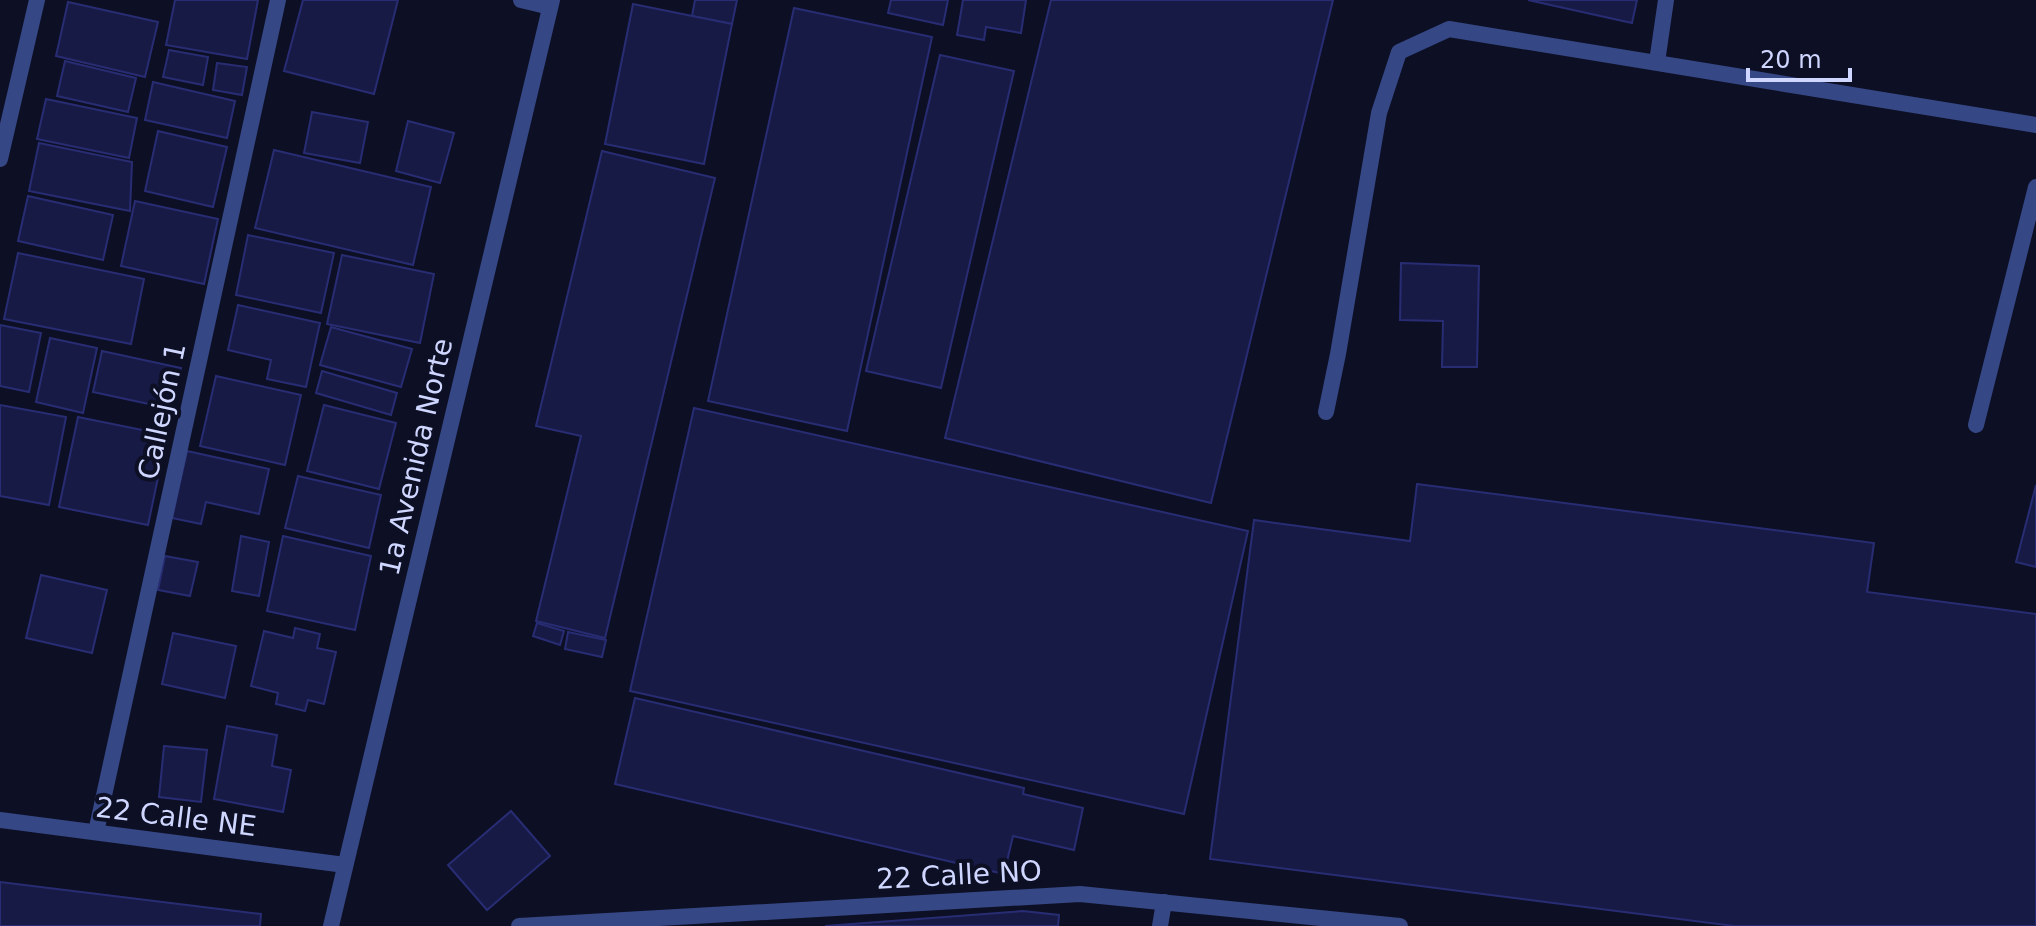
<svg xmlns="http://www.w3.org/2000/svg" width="2036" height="926" font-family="'DejaVu Sans',sans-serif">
<rect width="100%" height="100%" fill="#0d0f24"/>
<g fill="#181a46" stroke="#282d73" stroke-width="2">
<path d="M175 0H258L247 59 166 45Z"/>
<path d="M303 0H398L374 94 284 71Z"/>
<path d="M695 0H737L732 24 692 16Z"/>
<path d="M891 0H948L943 25 888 13Z"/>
<path d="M963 0H1026L1021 33 986 27 984 40 957 35Z"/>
<path d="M1051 0H1333L1211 503 945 438Z"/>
<path d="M1528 0H1637L1632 23Z"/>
<path d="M68 2 158 22 145 77 56 56Z"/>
<path d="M633 4 732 24 704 164 605 144Z"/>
<path d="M794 8 932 37 847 431 708 401Z"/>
<path d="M169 50 208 57 203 85 163 77Z"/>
<path d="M940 55 1014 71 941 388 866 371Z"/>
<path d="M65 61 136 78 128 112 57 96Z"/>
<path d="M217 63 247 67 242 95 213 90Z"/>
<path d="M153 82 235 101 227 138 145 120Z"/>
<path d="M46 99 137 118 129 158 37 139Z"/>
<path d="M312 112 368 122 360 163 304 153Z"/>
<path d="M408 121 454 133 440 183 396 171Z"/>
<path d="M158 131 227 147 213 207 145 191Z"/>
<path d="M39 143 132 162 130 211 29 191Z"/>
<path d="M274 150 431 187 413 265 255 228Z"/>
<path d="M602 151 715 178 605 638 536 621 581 436 536 426Z"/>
<path d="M28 196 113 215 103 260 18 241Z"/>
<path d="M135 201 218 219 204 284 121 266Z"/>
<path d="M248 235 334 253 321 313 236 295Z"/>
<path d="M18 253 144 279 131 344 4 319Z"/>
<path d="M342 255 434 274 420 343 327 324Z"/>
<path d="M1401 263 1479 266 1477 367H1442L1443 321 1400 320Z"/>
<path d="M238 305 320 323 306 387 267 379 271 360 228 350Z"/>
<path d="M0 325 41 333 29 392 0 386Z"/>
<path d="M331 327 412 349 401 387 320 365Z"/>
<path d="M50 338 97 348 83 413 36 402Z"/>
<path d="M102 351 181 368 172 409 93 392Z"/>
<path d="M322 371 397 393 391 415 316 393Z"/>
<path d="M216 376 301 395 285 465 200 446Z"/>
<path d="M0 405 66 417 49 505 0 496Z"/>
<path d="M324 405 396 423 379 489 307 471Z"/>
<path d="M694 408 1248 531 1184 814 630 691Z"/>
<path d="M78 417 167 435 148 525 59 507Z"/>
<path d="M187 451 269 469 259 514 206 502 201 524 172 518Z"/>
<path d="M298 476 381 495 369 548 285 528Z"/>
<path d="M1417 484 1874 543 1867 592 2036 614V926H1734L1210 859 1254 520 1410 541Z"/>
<path d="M2036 485V567L2016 562Z"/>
<path d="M241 536 269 542 259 596 232 591Z"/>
<path d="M283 536 371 556 355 630 267 611Z"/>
<path d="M165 556 198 562 190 596 158 590Z"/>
<path d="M41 575 107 590 92 653 26 638Z"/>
<path d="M537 623 564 631 560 645 533 636Z"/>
<path d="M295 628 320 634 317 648 336 652 324 704 308 700 305 711 276 704 278 693 251 686 264 631 293 638Z"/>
<path d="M568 632 606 640 602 657 565 649Z"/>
<path d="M173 633 236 646 225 698 162 684Z"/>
<path d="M635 698 1024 788 1023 794 1083 808 1074 850 1013 836 1004 874 615 784Z"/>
<path d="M227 726 277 735 272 766 291 770 283 812 214 799Z"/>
<path d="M164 746 207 750 201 802 159 797Z"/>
<path d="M511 811 550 856 487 910 448 865Z"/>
<path d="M0 882 261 914 260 926H0Z"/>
<path d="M1023 911 1059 915 1058 926H825Z"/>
</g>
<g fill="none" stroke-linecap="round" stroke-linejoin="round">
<g stroke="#354785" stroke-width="16">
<path d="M1657 62 1666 0"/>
<path d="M1326 412 1338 354 1379 113 1399 52 1449 29 2036 125"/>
<path d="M1976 425 2036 187"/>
<path d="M96 832 278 0"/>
<path d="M1160 926 1164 902"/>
</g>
<g stroke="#354785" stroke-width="16">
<path d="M521 0 550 7"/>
<path d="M0 159 37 0"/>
<path d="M0 820 345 865"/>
<path d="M519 926 1080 894 1400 926"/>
</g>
<path stroke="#354785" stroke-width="16" d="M331 926 552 0"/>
</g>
<g text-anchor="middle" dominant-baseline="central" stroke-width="8" stroke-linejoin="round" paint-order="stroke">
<g font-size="28" fill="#cfd6ff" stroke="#0d0f24">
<text transform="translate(162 411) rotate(-78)">Callejón 1</text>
<text transform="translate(416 457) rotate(-77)">1a Avenida Norte</text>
<text transform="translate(176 817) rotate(7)">22 Calle NE</text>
<text transform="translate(959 875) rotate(-3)">22 Calle NO</text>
</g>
</g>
<path d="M1748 68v12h102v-12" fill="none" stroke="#cfd6ff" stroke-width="4"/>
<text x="1760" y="68" font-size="24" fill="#cfd6ff" stroke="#0d0f24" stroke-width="6" paint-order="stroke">20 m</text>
</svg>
